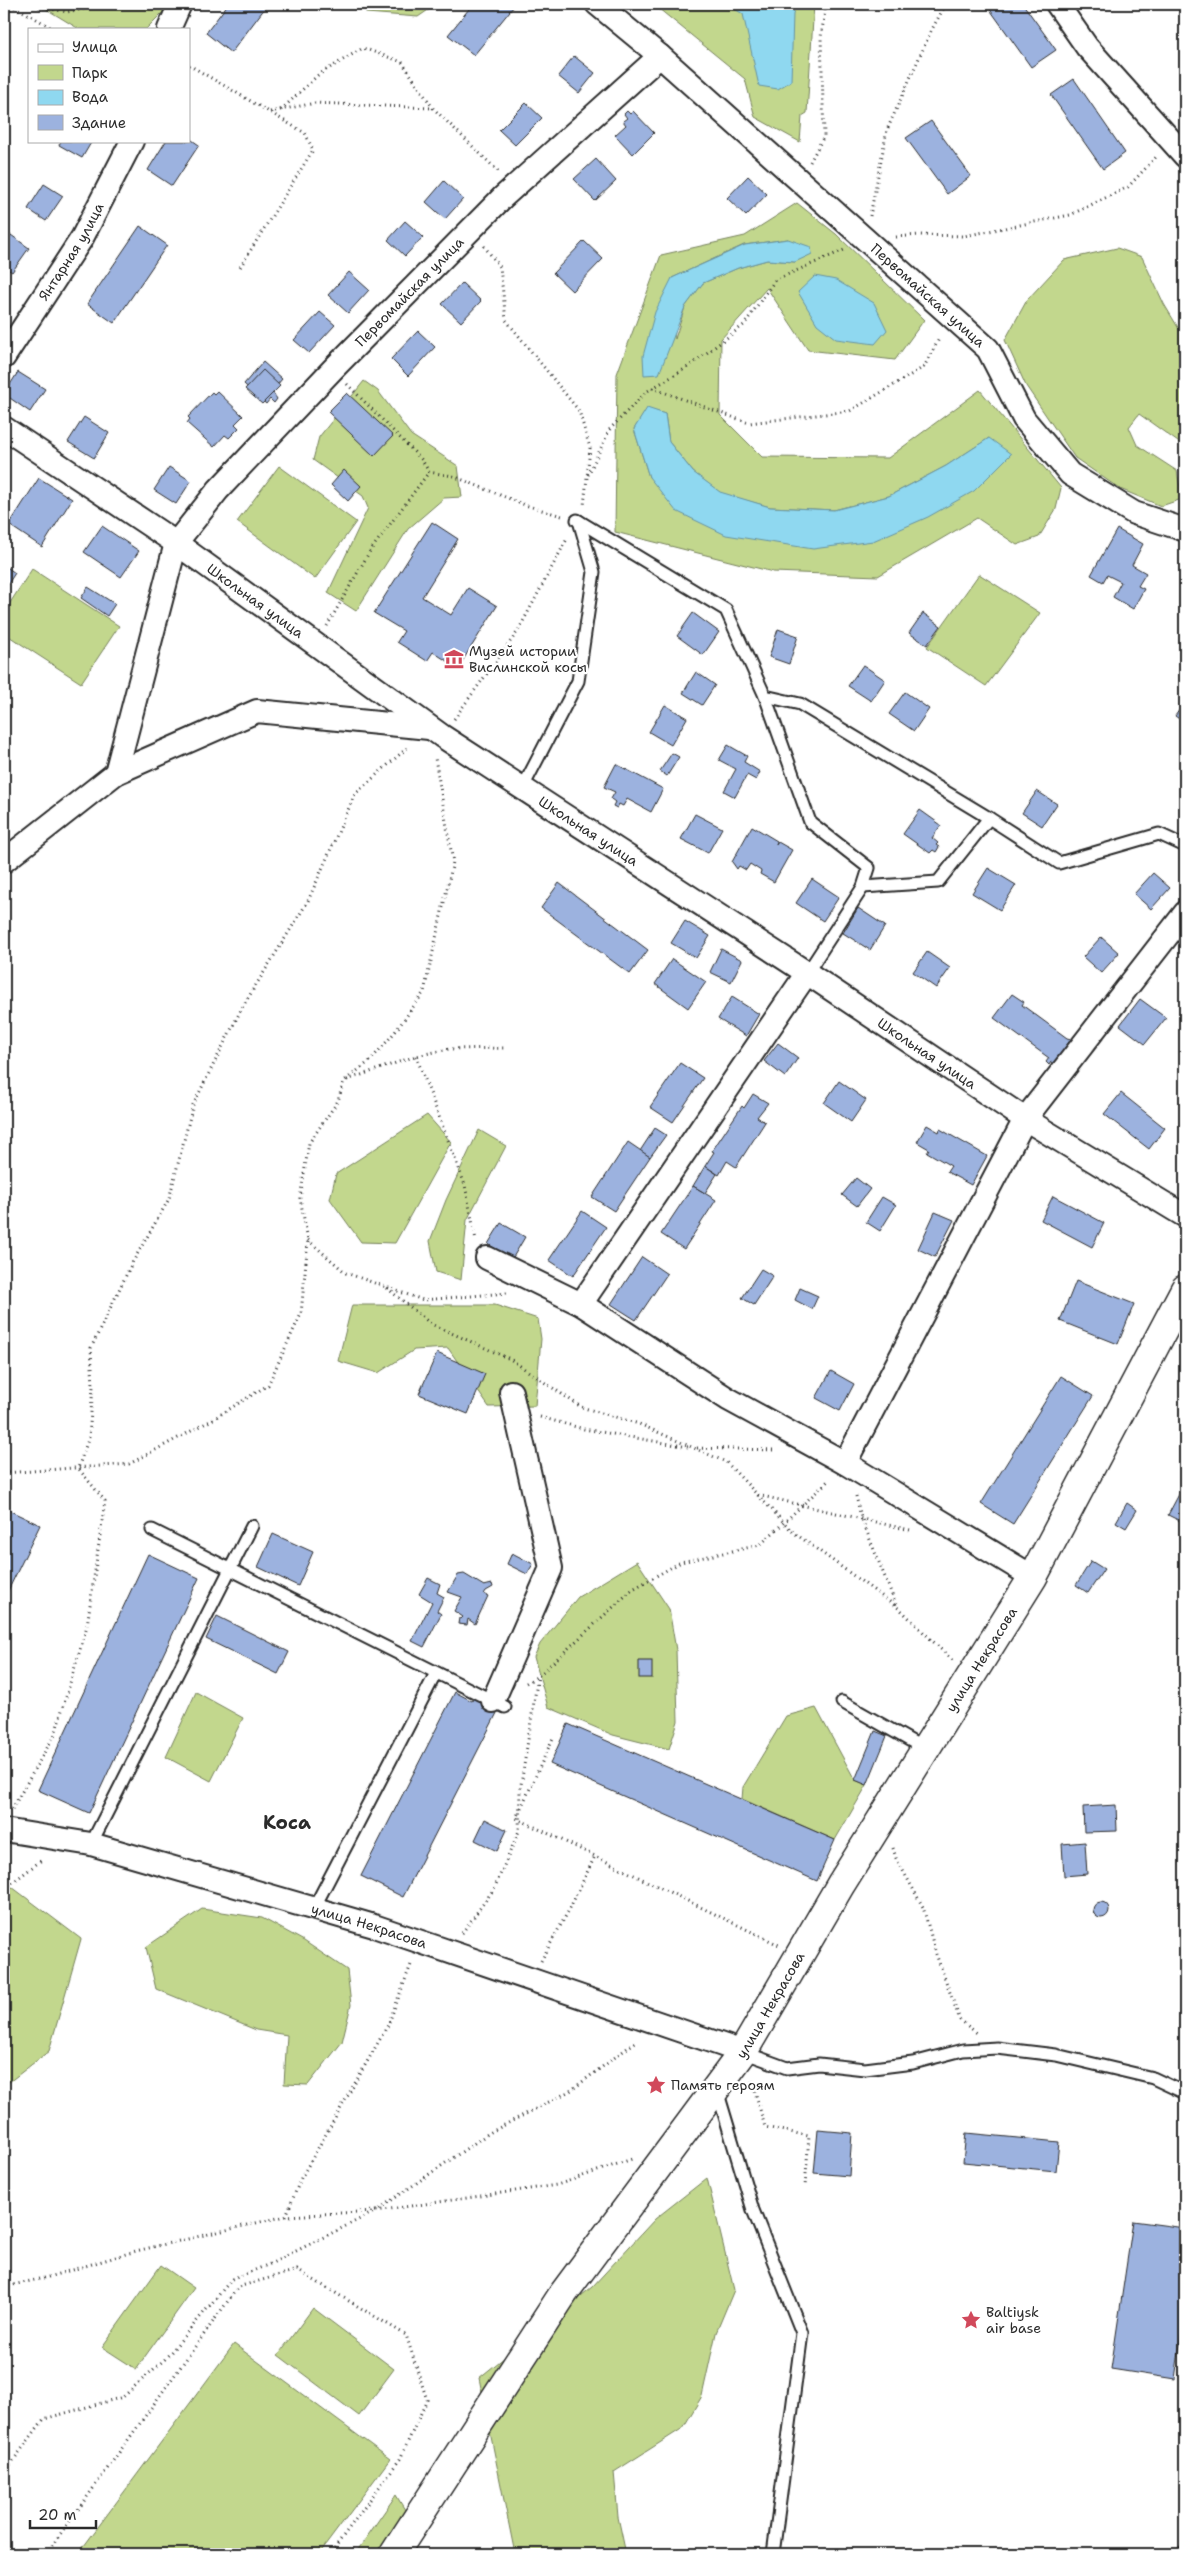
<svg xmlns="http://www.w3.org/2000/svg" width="1189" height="2558" font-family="'Shantell Sans',sans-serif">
<rect width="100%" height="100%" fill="#fff"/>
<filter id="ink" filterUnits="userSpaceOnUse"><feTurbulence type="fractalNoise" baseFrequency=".02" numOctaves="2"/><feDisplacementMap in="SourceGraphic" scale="10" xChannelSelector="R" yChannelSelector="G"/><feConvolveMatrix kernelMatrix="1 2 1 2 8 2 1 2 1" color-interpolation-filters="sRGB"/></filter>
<g filter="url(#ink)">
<g fill="#c2d78d" stroke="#76815c" fill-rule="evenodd">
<path d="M38 4H163L164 11 146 29H79Z"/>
<path d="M369 4H437L418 17 366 13Z"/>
<path d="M653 4H814L807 113 802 116 800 142 755 117 745 79Z"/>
<path d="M797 203 836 234 924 320 895 360 808 350 767 288 721 339 720 415 762 457 888 458 980 390 1061 488 1056 509 1039 537 1017 545 977 518 878 576 773 572 615 532 617 374 661 255 745 236ZM788 239 795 262 767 260 738 268 703 283 685 307 675 339 672 278 744 245ZM647 409 665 414 669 442 693 472 720 493 770 507 834 510 889 496 946 466 989 438 873 541 649 477 634 429Z"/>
<path d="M1117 248 1142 257 1164 304 1185 339V447L1139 414 1129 427 1137 445 1177 471 1182 499 1161 506 1120 489 1075 458 1026 386 1005 340 1027 300 1064 260Z"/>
<path d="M364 381 378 391 411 435 458 466 462 497 444 498 408 529 356 611 328 593 368 508 363 496 313 460 319 437Z"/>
<path d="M279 466 356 522 315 579 237 522Z"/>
<path d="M32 569 119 626 81 683 4 633V612Z"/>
<path d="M979 574 1040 613 986 686 927 647Z"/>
<path d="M427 1115 451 1142 395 1243 361 1242 330 1199 336 1174Z"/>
<path d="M479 1130 506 1146 467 1220 461 1280 436 1272 430 1241 446 1200Z"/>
<path d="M352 1305H495L538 1319 541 1339 535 1406 489 1407 448 1348 414 1350 378 1373 338 1361Z"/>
<path d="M637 1561 669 1609 676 1650 678 1721 669 1749 613 1735 548 1707 534 1657 540 1644 578 1597Z"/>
<path d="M196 1692 243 1718 211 1781 166 1757Z"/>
<path d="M816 1708 855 1780 867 1785 835 1840 742 1799 743 1787 786 1716Z"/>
<path d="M4 1881 81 1939 49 2051 4 2086Z"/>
<path d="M202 1909 262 1918 304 1941 347 1970 351 2005 342 2042 308 2085 284 2084 287 2035 256 2030 156 1989 146 1947Z"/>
<path d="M707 2178 734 2290 716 2333 702 2396 683 2428 614 2472 618 2517 626 2554H515L479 2378 592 2287 655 2219Z"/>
<path d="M161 2265 194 2288 136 2369 102 2347Z"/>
<path d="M313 2308 394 2369 359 2416 278 2355Z"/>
<path d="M234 2344 390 2459 319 2554H78Z"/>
<path d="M396 2495 408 2515 385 2554H355Z"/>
</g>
<g fill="#8fd8f0" stroke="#6793a1">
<path d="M726 4H796L793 14 791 81 778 89 759 86 743 14Z"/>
<path d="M788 239 811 247 812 254 795 262 767 260 738 268 703 283 685 307 659 374 644 375 643 356 655 312 672 278 745 245Z"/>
<path d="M815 276 836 280 874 303 887 330 875 344 836 339 817 324 798 292Z"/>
<path d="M647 408 665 414 669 442 693 472 720 492 770 507 834 510 889 496 946 466 989 438 1011 454 974 491 928 517 873 541 813 549 726 535 676 511 649 477 634 429Z"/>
</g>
<g fill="#9cb2df" stroke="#2b2b2b">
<path d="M228 4H268L231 53 206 33Z"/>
<path d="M473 4H511L514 6 474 55 448 35Z"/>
<path d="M986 4H1023L1056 50 1031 67Z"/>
<path d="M574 56 595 73 579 93 558 76Z"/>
<path d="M1074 79 1125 153 1103 169 1051 95Z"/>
<path d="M526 103 542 118 515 145 499 130Z"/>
<path d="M627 111 630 114 633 111 654 133 633 154 615 135 626 125 623 121 627 118 624 114Z"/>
<path d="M931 121 971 176 947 194 906 138Z"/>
<path d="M189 138 199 145 172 186 148 170 166 141H189Z"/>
<path d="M61 141H92L82 158 59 145Z"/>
<path d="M596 159 616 181 595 201 574 179Z"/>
<path d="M748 176 767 194 746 216 727 198Z"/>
<path d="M444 181 463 199 445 219 426 202Z"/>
<path d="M44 184 63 196 46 221 28 209Z"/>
<path d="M405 221 423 237 405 256 388 240Z"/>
<path d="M140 226 167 245 114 323 87 304Z"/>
<path d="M11 235 29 248 12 272 4 267V245Z"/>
<path d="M584 241 603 259 572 291 553 273Z"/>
<path d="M349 272 369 290 348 313 328 295Z"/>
<path d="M462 283 481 301 461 322 442 304Z"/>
<path d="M320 312 335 325 309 353 294 340Z"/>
<path d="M418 331 435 347 408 376 391 359Z"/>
<path d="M263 362 282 379 272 391 277 399 274 403 270 399 266 404 244 384Z"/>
<path d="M263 370 280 386 262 404 245 389Z"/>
<path d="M18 372 45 389 30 412 4 394Z"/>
<path d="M217 391 243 416 235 424 239 428 229 438 225 435 214 447 187 423 190 419 188 417 212 392 214 394Z"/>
<path d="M347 393 393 436 374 456 328 412Z"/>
<path d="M84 417 109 433 94 458 68 442Z"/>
<path d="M169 467 191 481 176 504 154 490Z"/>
<path d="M344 470 361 486 348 501 331 485Z"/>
<path d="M39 478 72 499 42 547 9 525Z"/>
<path d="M432 522 458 539 422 597 451 615 468 588 497 606 458 668 433 652 427 661 397 642 404 631 374 613Z"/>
<path d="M102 526 139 551 121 577 84 552Z"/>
<path d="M1117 529 1143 544 1132 565 1146 573 1138 586 1144 589 1133 609 1113 597 1121 582 1107 575 1103 582 1091 575Z"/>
<path d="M4 565 15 573 4 590Z"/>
<path d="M88 587 115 604 107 616 81 598Z"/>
<path d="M693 613 719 632 703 655 677 636Z"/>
<path d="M923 613 941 626 927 645 909 633Z"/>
<path d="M778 629 798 636 789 664 769 657Z"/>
<path d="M863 665 885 680 871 701 848 686Z"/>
<path d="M696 672 715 685 702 705 683 693Z"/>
<path d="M905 692 929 709 914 731 889 714Z"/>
<path d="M1185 702V723L1175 716Z"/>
<path d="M665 705 687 718 671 745 649 732Z"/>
<path d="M728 745 747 756 744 762 760 772 756 780 747 775 735 797 724 791 736 769 719 760Z"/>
<path d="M672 753 679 757 667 776 660 771Z"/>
<path d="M616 764 663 789 651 812 627 799 623 806 619 804 617 808 613 806 615 802 611 799 615 792 604 787Z"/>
<path d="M1037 791 1057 804 1042 826 1022 813Z"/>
<path d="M920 810 941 825 932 838 938 843 936 845 939 847 936 852 933 850 930 853 903 834Z"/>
<path d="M695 814 722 828 708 853 681 839Z"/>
<path d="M752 826 777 841 776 845 778 842 792 850 774 882 760 874 761 871 750 864 746 870 739 866 737 869 732 862Z"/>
<path d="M988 868 1016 885 1000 910 972 893Z"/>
<path d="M1153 873 1170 888 1151 909 1134 894Z"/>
<path d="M812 879 839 897 823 921 796 903Z"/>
<path d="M559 883 648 950 630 974 541 908Z"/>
<path d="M858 908 885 926 870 950 843 933Z"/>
<path d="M685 921 710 936 696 958 671 943Z"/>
<path d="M1101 937 1119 953 1101 973 1083 957Z"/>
<path d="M721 949 742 960 731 982 710 972Z"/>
<path d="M927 952 950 968 936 988 913 972Z"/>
<path d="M672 959 706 982 688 1008 655 984Z"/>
<path d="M1012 994 1024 1002 1022 1005 1067 1038 1071 1039 1054 1064 1051 1062 1049 1065 1046 1062 1049 1058 994 1018Z"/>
<path d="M732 997 759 1014 746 1036 718 1019Z"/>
<path d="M1140 999 1166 1018 1145 1044 1120 1025Z"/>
<path d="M778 1043 798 1058 785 1077 764 1061Z"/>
<path d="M680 1063 703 1078 673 1122 650 1107Z"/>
<path d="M839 1081 866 1100 851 1122 824 1103Z"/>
<path d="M1121 1093 1165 1128 1149 1149 1104 1114Z"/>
<path d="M753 1094 768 1103 757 1117 765 1122 736 1167 727 1161 719 1175 705 1166 714 1152 712 1151 742 1106 744 1108Z"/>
<path d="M927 1125 939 1132 940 1129 987 1156 971 1185 947 1172 951 1166 927 1152 929 1149 917 1142Z"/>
<path d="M655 1128 666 1135 650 1157 640 1151Z"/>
<path d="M628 1142 650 1157 614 1211 592 1197Z"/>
<path d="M705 1166 717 1174 705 1193 693 1186Z"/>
<path d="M856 1178 870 1189 857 1206 842 1195Z"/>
<path d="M693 1186 716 1200 684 1249 661 1234Z"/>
<path d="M1053 1196 1104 1223 1092 1247 1041 1220Z"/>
<path d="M882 1197 896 1205 880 1231 866 1222Z"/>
<path d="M582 1211 606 1227 573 1276 549 1260Z"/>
<path d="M935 1212 954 1220 935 1257 918 1249Z"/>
<path d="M501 1223 525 1237 512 1259 488 1244Z"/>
<path d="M642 1257 667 1274 636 1320 611 1304Z"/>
<path d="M761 1269 773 1276 754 1305 742 1298Z"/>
<path d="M1076 1281 1134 1304 1118 1344 1060 1321Z"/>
<path d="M800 1288 818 1296 812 1309 795 1300Z"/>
<path d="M437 1353 485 1374 468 1414 419 1394Z"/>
<path d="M831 1371 854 1384 840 1411 816 1398Z"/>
<path d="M1061 1376 1093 1396 1013 1524 981 1504Z"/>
<path d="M1185 1483V1512L1180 1521 1168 1515Z"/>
<path d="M1127 1503 1137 1510 1126 1528 1116 1522Z"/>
<path d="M4 1508 40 1525 4 1599Z"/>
<path d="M273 1534 313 1552 298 1586 258 1567Z"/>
<path d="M512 1553 533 1564 527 1574 507 1564Z"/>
<path d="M148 1554 199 1578 89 1813 38 1790Z"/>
<path d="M1091 1561 1104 1569 1088 1593 1076 1585Z"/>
<path d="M464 1574 484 1586 492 1584 493 1587 486 1591 484 1594 488 1596 475 1624 468 1619 467 1625 458 1624 459 1618 461 1619 463 1617 454 1611 462 1597 448 1592 458 1575Z"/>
<path d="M428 1578 440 1584 437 1593 444 1597 437 1611 441 1614 424 1647 412 1641 432 1602 419 1594Z"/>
<path d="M217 1616 289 1652 278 1674 206 1639Z"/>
<rect x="639" y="1661" width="13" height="17"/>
<path d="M478 1688 489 1694 483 1706 497 1713 403 1897 361 1876 455 1692 472 1701Z"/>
<path d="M568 1724 835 1840 817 1881 550 1764Z"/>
<path d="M875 1731 887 1736 867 1785 855 1780Z"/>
<path d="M1116 1805 1117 1831 1084 1832 1083 1807Z"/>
<path d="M485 1819 507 1830 497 1851 475 1840Z"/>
<path d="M1085 1842 1087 1874 1064 1876 1062 1844Z"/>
<circle cx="1101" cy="1910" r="8"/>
<path d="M818 2130 852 2133 849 2176 814 2173Z"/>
<path d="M966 2133 1059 2142 1056 2171 963 2162Z"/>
<path d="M1133 2221 1185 2228V2309L1175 2379 1111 2369Z"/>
</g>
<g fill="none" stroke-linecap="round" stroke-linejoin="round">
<defs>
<g id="lane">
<path d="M577 520 726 610 765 696 810 822 869 868 863 887 807 973"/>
<path d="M765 696 800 704 989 818"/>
<path d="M522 789 578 681 594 572 579 521"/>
<path d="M863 887 938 882 989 818 1059 863 1159 834 1185 846"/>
<path d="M152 1530 505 1707"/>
<path d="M842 1702 925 1749"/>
<path d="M91 1844 252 1526"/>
<path d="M314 1908 436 1673"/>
<path d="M743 2052 787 2068 819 2064 865 2069 913 2063 963 2050 997 2048 1056 2055 1153 2078 1185 2093"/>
<path d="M717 2090 753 2210 802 2333 773 2554"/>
<path d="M1183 2554 1185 2551"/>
</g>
<g id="street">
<path id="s1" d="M597 4 660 56 988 349 1024 419 1070 474 1134 513 1185 530"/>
<path d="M1057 4 1087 47 1185 156"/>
<path d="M169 29 180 4"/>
<path id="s2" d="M4 357 82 238 132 141"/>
<path id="s3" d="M4 428 176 543 442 736 807 973 1025 1119 1185 1216"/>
<path id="s4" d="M116 773 176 543 218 490 333 369 503 197 660 56"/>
<path d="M4 861 116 773 257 711 429 728"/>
<path d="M487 1258 581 1304 728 1399 845 1463 1033 1577"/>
<path d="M581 1304 807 973"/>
<path d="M845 1463 1025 1119 1185 913"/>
<path d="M493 1701 551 1568 511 1392"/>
<path id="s5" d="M4 1830 91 1844 374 1926 743 2052"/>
</g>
<g id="secondary">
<path id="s6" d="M394 2554 563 2294 743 2052 841 1884 1033 1577 1185 1289"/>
</g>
</defs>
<use href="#lane" stroke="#2b2b2b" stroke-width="15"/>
<use href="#street" stroke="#2b2b2b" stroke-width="26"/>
<use href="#secondary" stroke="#2b2b2b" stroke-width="31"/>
<g stroke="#2b2b2b" stroke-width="3" stroke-dasharray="1 4" stroke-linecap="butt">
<path d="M10 4 54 29"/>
<path d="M24 4 67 12 111 4"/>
<path d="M189 65 305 133 313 150 239 269"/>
<path d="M281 110 318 75 363 48 402 62 433 108 500 173"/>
<path d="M270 112 315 103 432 108"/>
<path d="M810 162 824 136 821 37 826 4"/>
<path d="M870 216 887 130 931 31 946 4"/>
<path d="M896 237 919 235 964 236 1070 215 1128 187 1157 156"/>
<path d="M484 246 500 267 506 320 579 411 590 448 584 506"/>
<path d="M347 384 422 460 429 472 453 476 525 505 562 516"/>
<path d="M652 388 749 423 850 411 924 367 940 337"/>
<path d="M588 475 610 429 646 392 688 367 744 325 775 280 844 250"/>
<path d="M327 626 370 551 429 472"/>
<path d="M454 719 518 631 567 539"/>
<path d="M416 1056 465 1185 476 1240"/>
<path d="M347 1080 416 1056 449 1049 506 1048"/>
<path d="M308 1240 346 1273 423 1300 507 1293"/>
<path d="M387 1288 431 1324 510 1359 581 1407 639 1424 726 1462 793 1532 901 1610 953 1661"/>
<path d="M540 1417 584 1429 688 1447"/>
<path d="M697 1448 775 1450"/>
<path d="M4 1473 129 1464 210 1421 268 1385 301 1314 308 1240 300 1198 309 1143 338 1101 344 1081 370 1061 395 1032 424 992 453 862 435 758"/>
<path d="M758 1495 910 1530"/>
<path d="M856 1496 861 1517 896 1605"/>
<path d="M526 1683 538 1676"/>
<path d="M521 1808 553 1738"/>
<path d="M12 1809 55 1734 87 1626 105 1501 78 1468 89 1437 93 1387 91 1348 131 1265 169 1199 193 1105 243 1006 308 901 355 794 407 748"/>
<path d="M518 1814 516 1818 779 1945"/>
<path d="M893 1848 896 1858 923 1907 936 1954 960 2020 977 2033"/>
<path d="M4 1889 43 1859"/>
<path d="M462 1933 494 1889 519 1831 520 1791 538 1676 633 1589 681 1562 760 1545 829 1480"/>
<path d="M541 1961 569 1910 595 1856"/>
<path d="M752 2081 765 2127 809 2136 805 2187"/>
<path d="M286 2216 301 2178 388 2025 412 1962"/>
<path d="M4 2287 48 2277 136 2251 286 2216 376 2211 489 2133 570 2091 638 2040"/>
<path d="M4 2473 44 2419 123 2397 165 2359 232 2279 270 2264 376 2211 557 2185 632 2159"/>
<path d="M46 2554 238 2287 297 2270 406 2335 427 2400 400 2459 330 2554"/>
</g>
<use href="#lane" stroke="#fff" stroke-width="11"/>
<use href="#street" stroke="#fff" stroke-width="22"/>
<use href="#secondary" stroke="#fff" stroke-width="28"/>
</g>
</g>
<defs>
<symbol id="museum-bare" viewBox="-9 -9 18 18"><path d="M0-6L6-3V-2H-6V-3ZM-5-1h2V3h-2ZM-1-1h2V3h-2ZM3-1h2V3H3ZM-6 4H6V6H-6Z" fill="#d1495b" stroke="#fff" stroke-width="2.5" paint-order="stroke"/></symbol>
<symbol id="sight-bare" viewBox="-9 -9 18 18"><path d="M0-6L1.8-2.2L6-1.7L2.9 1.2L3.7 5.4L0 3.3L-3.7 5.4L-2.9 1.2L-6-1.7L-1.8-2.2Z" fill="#d1495b" stroke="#fff" stroke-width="2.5" paint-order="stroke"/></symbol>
</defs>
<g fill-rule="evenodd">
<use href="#museum-bare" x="440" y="645" width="28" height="28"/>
<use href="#sight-bare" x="642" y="2071" width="28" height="28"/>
<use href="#sight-bare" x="957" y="2306" width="28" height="28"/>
</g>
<g text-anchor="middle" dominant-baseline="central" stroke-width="4.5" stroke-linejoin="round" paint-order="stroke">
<g font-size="14" fill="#2b2b2b" stroke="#fff">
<text stroke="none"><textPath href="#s2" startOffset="125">Янтарная улица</textPath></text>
<text stroke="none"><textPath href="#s4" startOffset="581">Первомайская улица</textPath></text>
<text stroke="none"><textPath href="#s1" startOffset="441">Первомайская улица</textPath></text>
<text stroke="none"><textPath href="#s3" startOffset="305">Школьная улица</textPath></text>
<text stroke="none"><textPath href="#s3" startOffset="710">Школьная улица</textPath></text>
<text stroke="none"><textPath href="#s3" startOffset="1115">Школьная улица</textPath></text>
<text stroke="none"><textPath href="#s6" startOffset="1071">улица Некрасова</textPath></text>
<text stroke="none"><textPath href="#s5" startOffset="378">улица Некрасова</textPath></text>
<text stroke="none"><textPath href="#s6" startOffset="666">улица Некрасова</textPath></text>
</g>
<g font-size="14" fill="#2b2b2b" stroke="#fff" text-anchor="start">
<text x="469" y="651">Музей истории<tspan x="469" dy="16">Вислинской косы</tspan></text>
<text x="671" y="2085">Память героям</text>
<text x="986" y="2312">Baltiysk<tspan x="986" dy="16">air base</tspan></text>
</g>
<g font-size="19" font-weight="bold" fill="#2b2b2b" stroke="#fff">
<text x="287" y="1822">Коса</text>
</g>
</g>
<rect width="1189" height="2558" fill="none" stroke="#fff" stroke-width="20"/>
<rect x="10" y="10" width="1169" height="2538" fill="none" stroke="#2b2b2b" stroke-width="2" filter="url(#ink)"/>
<rect x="28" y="28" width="162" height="115" fill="#ffffff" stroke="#aaaaaa"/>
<rect x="38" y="44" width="25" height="8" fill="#ffffff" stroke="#aaaaaa"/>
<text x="72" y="52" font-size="15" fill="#2b2b2b">Улица</text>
<rect x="38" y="65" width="25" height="15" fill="#c2d78d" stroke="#aaaaaa"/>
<text x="72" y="78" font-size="15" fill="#2b2b2b">Парк</text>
<rect x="38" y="90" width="25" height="15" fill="#8fd8f0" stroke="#aaaaaa"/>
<text x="72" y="102" font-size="15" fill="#2b2b2b">Вода</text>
<rect x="38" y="115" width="25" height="15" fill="#9cb2df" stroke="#aaaaaa"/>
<text x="72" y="128" font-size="15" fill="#2b2b2b">Здание</text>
<path d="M30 2520v8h66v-8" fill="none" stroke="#2b2b2b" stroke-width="2.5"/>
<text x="38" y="2520" font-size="15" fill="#2b2b2b" stroke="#ffffff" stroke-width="4" paint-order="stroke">20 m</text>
</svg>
